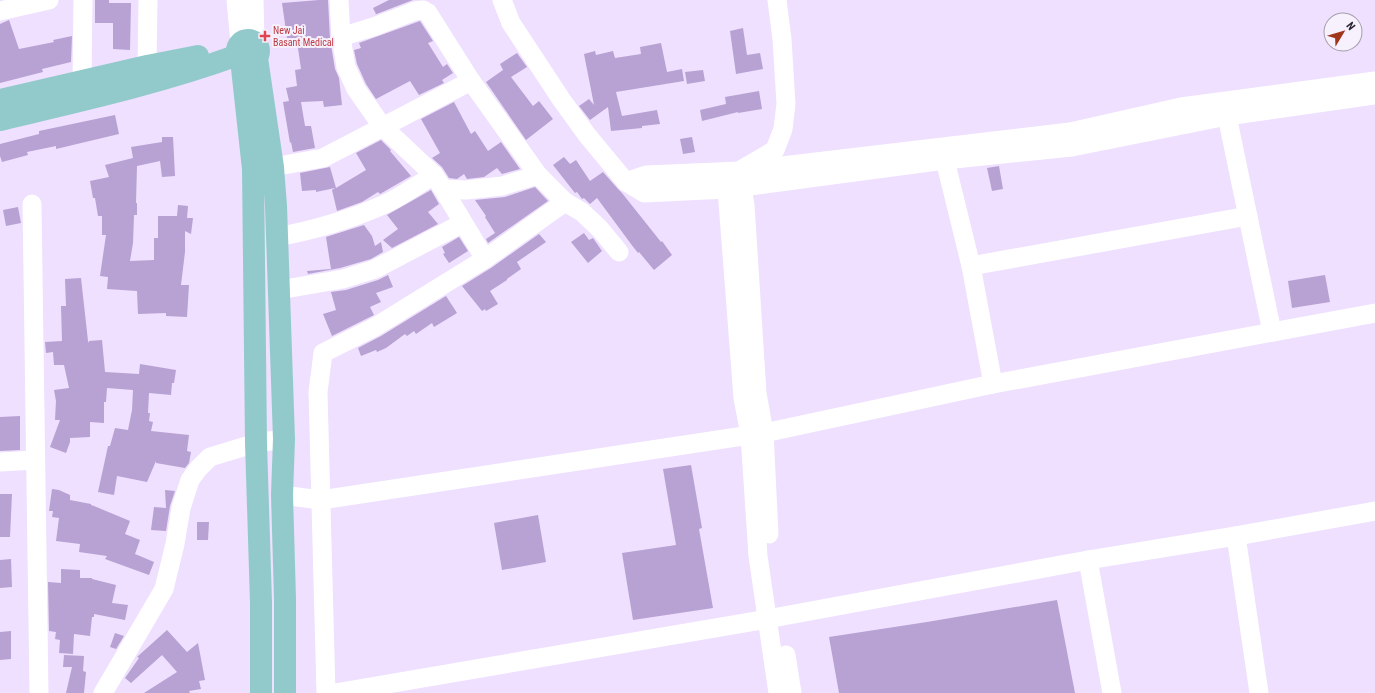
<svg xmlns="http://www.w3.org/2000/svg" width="1375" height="693" font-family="'Roboto Condensed',sans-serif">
<rect width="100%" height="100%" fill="#eee0fe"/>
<g fill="#b8a1d3">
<path d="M95 0H109V3H131L130 50 113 49V23H95Z"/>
<path d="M319 0H328L330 39 335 69 339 78 342 105 324 107 323 101 301 102 305 126H311L315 148 293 152 291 142 290 143 283 102 289 101 286 88 297 86 295 70 301 69 298 48H290L289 38H287L282 3Z"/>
<path d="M389 0H413L374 15 376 14 373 8Z"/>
<path d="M9 20 19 49 54 42 53 40 72 36 71 62 42 69 43 72 0 83V24Z"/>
<path d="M420 21 433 41 428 43 443 67 447 64 453 73 442 80 444 83 419 95 410 81 376 99 366 84 357 64 354 50 361 48 359 43Z"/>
<path d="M743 28 747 55 760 53 763 69 736 74 730 31Z"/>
<path d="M661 43 667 72 682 69 684 81 616 92 622 116 657 110 660 124 642 126V128L611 131 608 107 590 120 579 106 589 99 594 105 584 54 595 51 596 55 613 51 615 58 641 54 640 47Z"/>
<path d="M517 53 527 67 511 77 533 106 539 101 553 119 526 140 486 82 503 70 500 64Z"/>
<path d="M703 70 705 81 687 84 685 72Z"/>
<path d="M759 91 762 109 738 113V112L702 121 700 110 726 104 725 97Z"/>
<path d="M454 102 471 134 475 131 488 151 501 142 520 169 502 174 497 168 484 177 467 179 464 174 457 179 449 178 442 167 432 158 440 153 421 119Z"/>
<path d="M115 115 119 134 56 149V146L27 152 28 155 2 162 0 156V144L39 134V131Z"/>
<path d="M162 137H173L175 176 162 177 160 161 137 166 136 203H137V215H134L133 243 130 261 154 260V238H158V216H177L178 205 188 206 187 218H193L191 234 185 231V252L181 285H189L187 317 166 316V313L138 314 137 291 107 289 108 277 100 276 106 235H102V216H98L95 198H93L90 181 109 177 105 165 133 158 131 147 162 142Z"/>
<path d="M692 137 695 152 683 154 680 139Z"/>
<path d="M381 140 391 150 390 151 411 176 380 194 378 192 362 202 337 211 332 190 335 188 316 192V190L302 191 300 173 330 167 336 188 366 170 356 153Z"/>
<path d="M564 157 570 164 576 160 590 181 603 172 618 189 622 193 661 242 662 241 672 255 654 270 639 252 638 253 631 244 597 198 590 204 584 198 582 199 577 192 575 193 553 165Z"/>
<path d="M999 166 1003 189 992 191 987 168Z"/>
<path d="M535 187 548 201 488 243 486 239 495 233 485 217 486 216 475 200 505 197Z"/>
<path d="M431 190 439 204 428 212 438 224 392 248 383 240 398 229 387 215Z"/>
<path d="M18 207 21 223 6 226 3 210Z"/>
<path d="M364 225 372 236 375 246 381 242 383 252 371 259 340 268 308 274 307 271 331 269 326 237Z"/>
<path d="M584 233 589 240 593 238 602 251 588 263 571 242Z"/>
<path d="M539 234 546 242 517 262 521 269 507 279V280L490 291 498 304 486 311 485 309 482 311 462 286 491 268Z"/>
<path d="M459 237 468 251 449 263 443 254 445 253 442 247Z"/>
<path d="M388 275 393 287 376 293 381 302 370 307 374 315 332 336 323 314 336 310 331 292 346 290 378 280Z"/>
<path d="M1325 275 1330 302 1292 308 1288 281Z"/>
<path d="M81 278 88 341 89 343V341L102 340 105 372 139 374 140 364 176 370 174 383H172L171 395 149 393 148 413H150L149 421 153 422 151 431 189 435 187 451 191 452 189 463 185 468 156 463V461L147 482 117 476 114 495 98 492 108 446H110L115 428 128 430 132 410 133 390 107 388 106 402H104V423L90 422V437L70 438V442L66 453 50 447 60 420H55L56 401 54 390 69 388 64 365H54L53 352 46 353 45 342 62 341 61 306H66L65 279Z"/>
<path d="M446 296 457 313 434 327 432 323 416 334 414 331 407 336 405 334 386 348 377 352 376 350 361 356 358 348 381 336Z"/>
<path d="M20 416V450L0 451V417Z"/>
<path d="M691 465 702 528 699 529 713 608 633 620 622 553 676 545 663 469Z"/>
<path d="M52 489 59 490 70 495V500L91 504V505L94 506 130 521 125 534 140 540 135 554 154 562 149 575 105 559 107 556 79 552 80 544 56 541 59 518 52 517 53 511H49Z"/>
<path d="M165 490 175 491 170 506 166 531 151 530 154 507 166 508Z"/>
<path d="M0 494H12L10 537H0Z"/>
<path d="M538 515 546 562 502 570 494 523Z"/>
<path d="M197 522H209L208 540H197Z"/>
<path d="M11 559 12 587 0 588V560Z"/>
<path d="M61 569 80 570V578H92V579L116 585 112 603 128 605 125 620 94 614V617H92L90 636 74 634 73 654 59 653 60 640 55 639 56 632 49 631 48 582 61 583Z"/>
<path d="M1057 600 1075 693H839L829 637 927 622Z"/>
<path d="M167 630 187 652 198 643 205 680 199 681 201 689 189 691 190 693H144L177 672 162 655 131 683 125 678 139 658 137 657Z"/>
<path d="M11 631V659L0 660V632Z"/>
<path d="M115 633 124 636 116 649 110 647Z"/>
<path d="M64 655 84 656 83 671 86 672 84 693H66L72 667H63Z"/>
</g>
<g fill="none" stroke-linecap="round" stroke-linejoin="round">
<g stroke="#fff" stroke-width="19">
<path d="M236 0 240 43"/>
<path d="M254 0 255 42"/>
<path d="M339 0 341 37 346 67 356 89 382 126 434 175 443 189 485 259"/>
<path d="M502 0 511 23 561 99 587 135 626 182 644 193 727 189 945 160 1072 147 1227 116 1375 95"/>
<path d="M777 0 782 39 786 104 783 129 775 150 739 171 727 189 743 398 750 435 758 556 778 693"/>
<path d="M0 11 49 0"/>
<path d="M341 37 376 26 415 11 423 10 428 13 471 81 538 175 565 202 582 212 600 229 619 252"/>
<path d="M147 66 148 0"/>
<path d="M82 81 83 0"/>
<path d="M1227 116 1272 332"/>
<path d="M945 160 971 266 993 384"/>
<path d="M258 168 273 167 323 158 471 81"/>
<path d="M740 176 745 205 757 393 764 433 769 534"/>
<path d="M626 182 646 175 739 171 1070 132 1181 107 1375 81"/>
<path d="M443 189 466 190 502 186 538 175"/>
<path d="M32 204 39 693"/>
<path d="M277 237C314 230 349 220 383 205 401 197 417 185 434 175"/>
<path d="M971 266 1248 216"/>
<path d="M279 290 343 279 375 269 463 223"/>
<path d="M0 462 35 460"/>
<path d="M282 495 321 500 764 433 993 384 1375 313"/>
<path d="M1236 536 1259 693"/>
<path d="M1088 560 1112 693"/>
<path d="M786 655 792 693"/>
<path d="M103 693 164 589 175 544 181 508 190 480 198 469 210 457 256 443 284 439"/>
<path d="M326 693 318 392 323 353 375 327 485 259 565 202"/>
<path d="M335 693 767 619 1088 560 1236 536 1375 511"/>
</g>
<g stroke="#92cacb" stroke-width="22">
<circle cx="248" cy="51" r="11"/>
<path d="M257 58 273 167 276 206 284 439 282 495 285 599V693"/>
<path d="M241 59 253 169 256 443 261 602V693"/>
<path d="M0 100 147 66 198 56"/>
<path d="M0 120C80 101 161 83 238 55"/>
</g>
</g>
<path fill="#e0444e" stroke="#f7f1fd" stroke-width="1.5" d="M263 30h4v4h4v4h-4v4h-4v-4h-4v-4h4z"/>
<g text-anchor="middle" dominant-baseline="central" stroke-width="4" stroke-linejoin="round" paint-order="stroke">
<g font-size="10" fill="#be3a42" stroke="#f7f1fd" text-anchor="start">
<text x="273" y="30">New Jai<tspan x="273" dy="12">Basant Medical</tspan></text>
</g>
</g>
<g transform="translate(1343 32) rotate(52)"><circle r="19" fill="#f7f1fd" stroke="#a5a0ab"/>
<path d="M0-3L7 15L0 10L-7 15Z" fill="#a0371d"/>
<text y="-6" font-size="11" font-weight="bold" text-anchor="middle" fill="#2b2631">N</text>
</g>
</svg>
